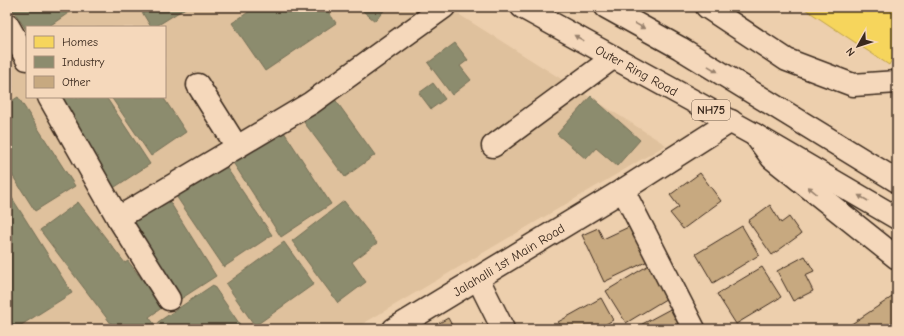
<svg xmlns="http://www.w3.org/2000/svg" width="904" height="336" font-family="'Comic Neue',sans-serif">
<rect width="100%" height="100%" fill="#edcfad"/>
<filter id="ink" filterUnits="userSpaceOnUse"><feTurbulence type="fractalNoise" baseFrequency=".025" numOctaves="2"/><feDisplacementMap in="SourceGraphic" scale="8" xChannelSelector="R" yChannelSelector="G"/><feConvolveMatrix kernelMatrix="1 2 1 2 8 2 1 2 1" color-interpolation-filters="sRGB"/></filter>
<g filter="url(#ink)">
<path fill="#dfc19d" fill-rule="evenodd" d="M7 7H447L666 145 354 329H7ZM27 27H165V97H27Z"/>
<path fill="#f6d55c" stroke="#bea249" d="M802 7H897V50L889 65Z"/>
<g fill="#8c8c6e" stroke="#746f56">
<path d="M11 7H77L48 27H27V31Z"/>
<path d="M139 7H187L155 27H151Z"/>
<path d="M256 7H325L336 23 265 71 232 23Z"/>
<path d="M358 7H387L375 21Z"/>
<path d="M455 43 468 60 460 66 471 80 452 95 428 63Z"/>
<path d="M7 77 13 87 7 91Z"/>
<path d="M433 83 445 99 431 109 419 93Z"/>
<path d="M591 96 640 140 617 166 596 148 586 159 557 134Z"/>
<path d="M18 97 75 186 35 211 7 167V104Z"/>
<path d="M59 97H106L150 164 112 189Z"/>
<path d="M111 97H163L186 132 151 156Z"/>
<path d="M334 98 375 155 345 177 303 121Z"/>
<path d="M282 129 331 204 281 237 232 161Z"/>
<path d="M222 161 272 235 224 267 174 193Z"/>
<path d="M7 190 72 293 15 329H7Z"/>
<path d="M168 199 216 276 176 302 128 225Z"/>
<path d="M344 201 377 243 352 262 366 282 338 303 292 241Z"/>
<path d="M78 202 125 263 128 261 163 307 149 317 158 329H115L40 230Z"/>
<path d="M284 242 314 284 255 326 226 284Z"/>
<path d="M213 285 243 329H163L158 322Z"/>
</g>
<g fill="#c7a980" stroke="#3b2a1e">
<path d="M700 173 721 201 683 229 670 213 679 207 670 195Z"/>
<path d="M770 205 781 223 789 217 801 234 772 255 748 221Z"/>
<path d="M635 224 652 259 604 282 582 235 598 228 603 239Z"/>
<path d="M742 226 759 255 713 283 696 254Z"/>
<path d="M805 256 814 271 805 275 813 291 793 301 777 271Z"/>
<path d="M654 262 674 294 626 323 606 291Z"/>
<path d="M762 267 781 297 736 324 717 294Z"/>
<path d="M895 295 897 298V329H844Z"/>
<path d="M601 298 613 320 598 329H562L558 322Z"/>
<path d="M674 307 686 329H633Z"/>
<path d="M448 318 454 329H429Z"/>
</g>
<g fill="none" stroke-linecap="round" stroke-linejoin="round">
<defs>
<g id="minor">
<path d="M707 7 787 60 853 85 897 82"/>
<path d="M7 24 27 59"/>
<path d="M198 85 237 147"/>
<path d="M49 97 118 218 169 299"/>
<path d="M493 146 614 57"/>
<path d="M623 190 694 329"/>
<path d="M118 218 311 103 444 7"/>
<path d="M478 279 503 329"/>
</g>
<g id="tertiary">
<path d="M755 135 772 158 897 258"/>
<path id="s1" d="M394 329 623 190 731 121"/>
</g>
<g id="trunk">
<path id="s2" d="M522 7 755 135 897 218"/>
<path d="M606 7 680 48 897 181"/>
</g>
</defs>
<use href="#minor" stroke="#3b2a1e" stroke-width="25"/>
<use href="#tertiary" stroke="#3b2a1e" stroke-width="25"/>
<use href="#trunk" stroke="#3b2a1e" stroke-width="25"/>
<use href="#minor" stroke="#f5d8bb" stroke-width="22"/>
<use href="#tertiary" stroke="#f5d8bb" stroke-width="22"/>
<use href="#trunk" stroke="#f5d8bb" stroke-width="22"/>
</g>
<defs><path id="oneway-solid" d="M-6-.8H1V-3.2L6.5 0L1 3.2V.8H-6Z"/></defs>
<g fill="#98816c">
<use href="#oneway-solid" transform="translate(640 26) rotate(29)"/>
<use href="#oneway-solid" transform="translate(579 38) rotate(-151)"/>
<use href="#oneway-solid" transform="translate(713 69) rotate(31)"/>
<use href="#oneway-solid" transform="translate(812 190) rotate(-141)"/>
<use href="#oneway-solid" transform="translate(863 198) rotate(-150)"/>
</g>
</g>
<g text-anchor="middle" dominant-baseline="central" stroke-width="4" stroke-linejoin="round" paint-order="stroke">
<rect fill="#f5d8bb" stroke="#735e4d" stroke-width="1" x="692" y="100" width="38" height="20" rx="3"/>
<g font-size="12" font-weight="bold" fill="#3b2a1e">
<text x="711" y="110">NH75</text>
</g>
<g font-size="13" fill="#3b2a1e" stroke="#f5d8bb">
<text stroke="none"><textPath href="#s2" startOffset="131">Outer Ring Road</textPath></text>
<text stroke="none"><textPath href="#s1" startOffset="134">Jalahalli 1st Main Road</textPath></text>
</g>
</g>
<rect width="904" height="336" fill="none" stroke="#f5d8bb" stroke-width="24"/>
<rect x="12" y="12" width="880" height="312" fill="none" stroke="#3b2a1e" stroke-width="1.5" filter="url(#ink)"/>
<rect x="26" y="26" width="140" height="72" fill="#f5d8bb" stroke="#ab927c"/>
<rect x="34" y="36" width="20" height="12" fill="#f6d55c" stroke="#ab927c"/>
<text x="62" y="46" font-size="12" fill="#3b2a1e">Homes</text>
<rect x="34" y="56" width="20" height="12" fill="#8c8c6e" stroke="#ab927c"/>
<text x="62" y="66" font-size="12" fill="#3b2a1e">Industry</text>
<rect x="34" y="76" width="20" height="12" fill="#c7a980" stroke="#ab927c"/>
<text x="62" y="86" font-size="12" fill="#3b2a1e">Other</text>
<g transform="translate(858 46) rotate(231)" stroke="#f5d8bb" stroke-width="3" paint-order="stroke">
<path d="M0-3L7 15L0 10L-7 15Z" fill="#3b2a1e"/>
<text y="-6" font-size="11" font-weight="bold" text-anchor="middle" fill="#3b2a1e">N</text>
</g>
</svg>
